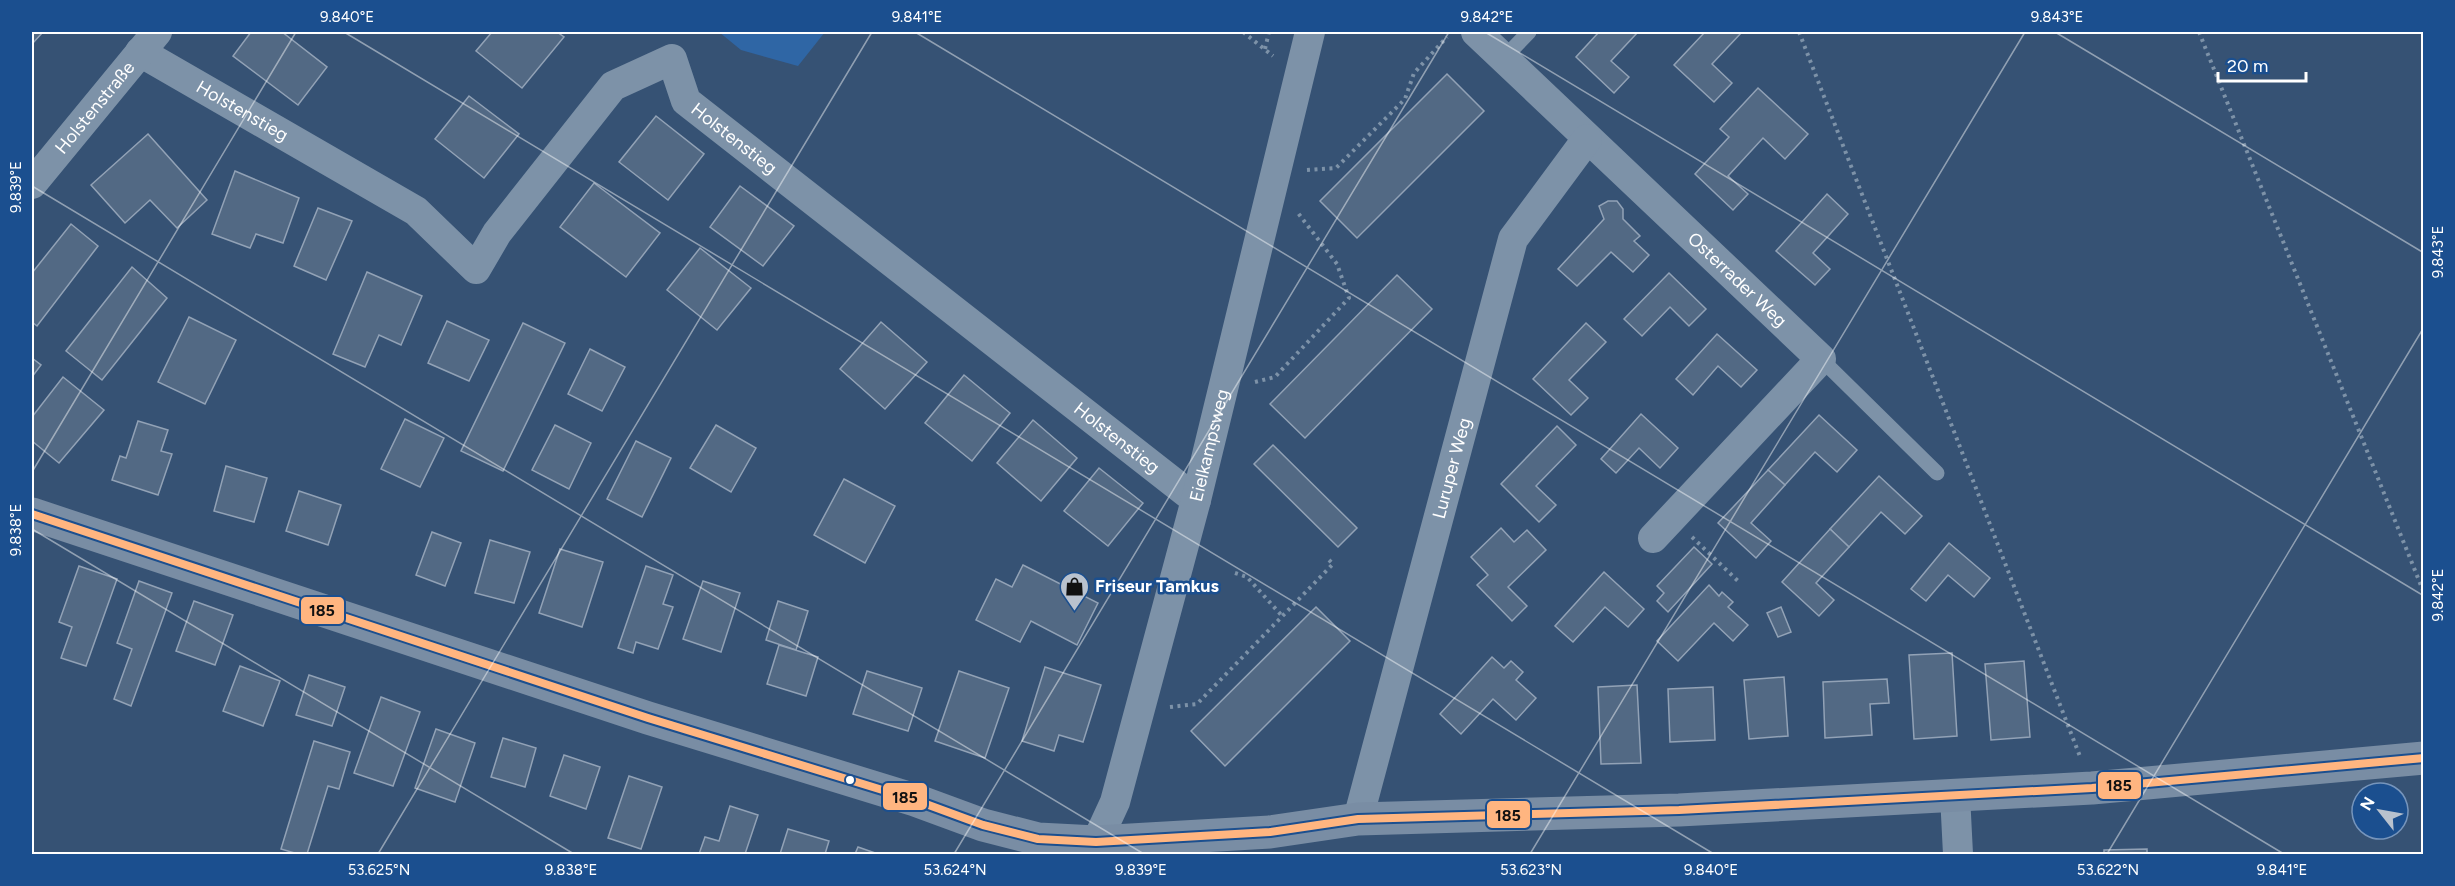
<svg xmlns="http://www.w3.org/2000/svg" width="2455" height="886" font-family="Figtree,sans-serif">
<rect width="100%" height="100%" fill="#365274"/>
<path fill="#2f66a5" d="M719 32H825L798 66 741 50Z"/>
<g fill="#526984" stroke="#92a2b6" stroke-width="1.5">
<path d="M32 32H43L33 43 32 42Z"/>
<path d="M251 32H282L327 67 298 105 233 56Z"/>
<path d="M492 32H557L564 37 522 88 476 51Z"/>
<path d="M1599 32H1638L1611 61 1629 77 1614 93 1576 57Z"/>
<path d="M1705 32H1742L1712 64 1732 83 1714 102 1674 65Z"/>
<path d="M1447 74 1484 111 1357 238 1320 201Z"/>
<path d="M1758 88 1808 134 1785 159 1763 138 1728 176 1748 194 1733 210 1695 174 1729 137 1720 129Z"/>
<path d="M469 96 519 134 484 178 435 139Z"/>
<path d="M656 116 704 154 668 200 619 162Z"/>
<path d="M148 134 207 200 177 228 150 200 125 223 91 185Z"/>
<path d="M235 171 299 198 283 243 256 234 250 248 212 234Z"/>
<path d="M594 183 660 233 626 277 560 227Z"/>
<path d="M740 186 794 226 763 266 710 227Z"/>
<path d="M1827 194 1848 214 1813 253 1830 269 1815 285 1776 251Z"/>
<path d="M1608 201H1617L1623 209V219L1640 236 1634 241 1649 255 1633 272 1611 252 1577 286 1558 269 1604 219 1599 206Z"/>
<path d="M318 208 352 221 326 280 294 266Z"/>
<path d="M71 224 98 246 37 326 32 322V273Z"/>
<path d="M700 248 751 288 717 330 667 290Z"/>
<path d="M132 267 167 298 102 380 66 351Z"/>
<path d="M367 272 422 296 401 345 379 335 365 367 333 354Z"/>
<path d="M1669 273 1706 309 1689 326 1670 307 1642 336 1624 319Z"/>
<path d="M1397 275 1432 309 1305 438 1270 404Z"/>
<path d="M189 317 236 340 205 404 158 382Z"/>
<path d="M447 321 489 340 469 381 428 363Z"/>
<path d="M881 322 927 362 885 409 840 369Z"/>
<path d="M523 323 565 343 503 471 461 451Z"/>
<path d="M1586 323 1606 342 1569 380 1588 398 1571 415 1533 379Z"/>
<path d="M1717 334 1757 370 1741 387 1718 366 1693 395 1676 379Z"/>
<path d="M590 349 625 367 602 411 568 394Z"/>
<path d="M32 358 41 365 32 377Z"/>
<path d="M964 375 1010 413 972 461 925 423Z"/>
<path d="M63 377 104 410 59 463 32 441V417Z"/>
<path d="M1641 414 1678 448 1660 468 1639 448 1616 473 1601 459Z"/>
<path d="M1819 415 1857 450 1837 472 1815 452 1785 485 1768 470Z"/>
<path d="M405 419 444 438 420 487 381 469Z"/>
<path d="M1033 420 1077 458 1041 501 997 463Z"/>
<path d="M138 421 168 430 161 451 172 454 158 495 112 480 120 456 126 458Z"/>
<path d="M555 425 591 443 569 489 532 470Z"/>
<path d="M716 425 756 448 731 492 690 468Z"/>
<path d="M1557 426 1576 445 1536 486 1556 505 1539 522 1501 484Z"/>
<path d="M636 441 671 458 642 517 607 499Z"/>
<path d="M1273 445 1357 528 1338 547 1254 464Z"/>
<path d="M226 466 267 478 254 522 214 511Z"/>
<path d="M1099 468 1143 503 1108 546 1064 511Z"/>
<path d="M1768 470 1785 485 1751 523 1771 541 1756 558 1718 523Z"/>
<path d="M1879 476 1922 516 1905 534 1881 512 1849 547 1830 529Z"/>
<path d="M844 479 895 506 865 563 814 535Z"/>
<path d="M299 491 341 505 328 545 286 531Z"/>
<path d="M1501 528 1514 542 1527 530 1546 550 1508 587 1527 606 1512 621 1477 585 1488 575 1471 557Z"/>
<path d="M1830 529 1849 547 1816 583 1834 600 1819 616 1782 582Z"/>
<path d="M432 532 461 543 445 586 416 575Z"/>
<path d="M490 540 530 552 514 603 475 593Z"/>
<path d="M1949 543 1990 578 1974 597 1948 575 1926 601 1911 589Z"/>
<path d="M1694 547 1712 564 1668 612 1657 601 1664 593 1657 586Z"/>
<path d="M560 549 603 562 582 627 539 613Z"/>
<path d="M1023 565 1098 603 1077 645 1031 621 1020 642 976 620 996 579 1012 587Z"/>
<path d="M79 566 117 579 86 666 61 658 72 627 59 622Z"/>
<path d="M646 566 673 575 663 604 673 607 658 649 636 642 633 653 618 648Z"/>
<path d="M1604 572 1644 609 1628 627 1605 607 1573 642 1555 626Z"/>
<path d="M139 581 172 593 131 706 114 699 132 649 117 643Z"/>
<path d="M703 581 740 593 721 652 683 639Z"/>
<path d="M1709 585 1719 596 1722 592 1733 602 1728 607 1748 625 1733 641 1714 623 1678 661 1657 641Z"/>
<path d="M194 601 233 615 215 665 176 651Z"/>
<path d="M778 601 808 611 796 650 766 640Z"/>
<path d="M1316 607 1350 641 1225 766 1191 731Z"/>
<path d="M1781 607 1791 632 1778 637 1767 613Z"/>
<path d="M779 645 818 657 806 696 767 684Z"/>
<path d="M1952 653 1957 736 1914 739 1909 655Z"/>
<path d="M1492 657 1504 668 1511 661 1523 672 1516 680 1536 698 1516 720 1493 699 1461 734 1440 714Z"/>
<path d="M2024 661 2030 737 1991 740 1985 664Z"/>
<path d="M240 666 280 681 263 726 223 711Z"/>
<path d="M1045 667 1101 685 1083 742 1059 735 1054 751 1022 741Z"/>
<path d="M867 671 922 688 908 731 853 714Z"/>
<path d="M959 671 1009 688 985 758 935 741Z"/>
<path d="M309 675 345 687 332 726 296 715Z"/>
<path d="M1784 677 1788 736 1749 739 1744 680Z"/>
<path d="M1887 679 1889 703 1870 704 1872 735 1825 738 1823 682Z"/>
<path d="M1637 685 1641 763 1601 764 1598 687Z"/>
<path d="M1713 687 1715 740 1670 742 1668 689Z"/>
<path d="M381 697 420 712 393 786 354 773Z"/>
<path d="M436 729 475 743 455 802 415 788Z"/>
<path d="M503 738 536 748 525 787 491 777Z"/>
<path d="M314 741 350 752 339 789 328 786 307 854H298L281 849Z"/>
<path d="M564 755 600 767 586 809 550 796Z"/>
<path d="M629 776 662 787 641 849 608 838Z"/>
<path d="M730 806 758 815 745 854H699L705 837 719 841Z"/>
<path d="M788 829 829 841 825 854H780Z"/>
<path d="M858 847 878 854H855Z"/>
<path d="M2147 849V854H2104V850Z"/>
</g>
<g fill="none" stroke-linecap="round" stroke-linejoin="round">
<g stroke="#7d92a8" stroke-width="4" stroke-dasharray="3 4.5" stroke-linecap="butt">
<path d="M1243 32 1273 56"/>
<path d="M1799 32 2081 759"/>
<path d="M2199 32 2424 593"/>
<path d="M1265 49 1269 32"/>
<path d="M1307 170 1336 168 1405 99 1414 73 1447 37"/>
<path d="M1255 382 1275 377 1349 298 1337 264 1298 213"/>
<path d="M1692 537 1739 582"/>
<path d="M1235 573 1247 577 1283 617"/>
<path d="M1170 707 1197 704 1333 564 1327 558"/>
</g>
<g stroke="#7d92a8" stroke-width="15">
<path d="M1504 58 1529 32"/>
<path d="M1821 359 1937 473"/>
</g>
<g stroke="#7d92a8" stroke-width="30">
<path id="s1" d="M1476 32 1821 359 1653 538"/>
<path id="s2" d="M140 52 416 211 476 269 497 233 613 86 672 59 686 101 1196 500"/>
<path id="s3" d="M32 184 157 32"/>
<path d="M1955 795 1958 854"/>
<path id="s4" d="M1358 819 1513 239 1587 139"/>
<path id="s5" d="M1091 854 1115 802 1196 500 1310 32"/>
</g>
<path stroke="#798da4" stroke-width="33" d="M32 514 648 718 915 800 983 825 1038 839 1096 842 1270 832 1358 819 1679 810 2092 788 2424 758"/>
<defs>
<path id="bus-1" d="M32 514 648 718 915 800 983 825 1038 839 1096 842 1270 832 1358 819 1679 810 2092 788 2424 758"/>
</defs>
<use href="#bus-1" stroke="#1b4f8f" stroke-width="12"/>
<use href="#bus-1" stroke="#ffb580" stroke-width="8"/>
</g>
<path fill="none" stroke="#fff" stroke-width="1.5" stroke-opacity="0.45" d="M344 32 1714 854M915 32 2284 854M1485 32 2424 596M2055 32 2424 253M32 186 1144 854M32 472 296 32M32 529 574 854M378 854 872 32M954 854 1449 32M1530 854 2025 32M2107 854 2424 327"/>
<defs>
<symbol id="shop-pin" viewBox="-11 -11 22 30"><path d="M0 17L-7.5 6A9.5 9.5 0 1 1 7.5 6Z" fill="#b9c2ce" stroke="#1b4f8f"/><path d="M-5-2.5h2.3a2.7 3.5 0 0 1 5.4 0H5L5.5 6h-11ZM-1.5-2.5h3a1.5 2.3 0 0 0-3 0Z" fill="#111"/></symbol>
</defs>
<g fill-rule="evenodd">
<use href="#shop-pin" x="1058" y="570" width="33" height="45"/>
</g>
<circle fill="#fff" stroke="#1b4f8f" stroke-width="2" cx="850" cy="780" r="5"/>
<g text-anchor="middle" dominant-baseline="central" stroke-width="5" stroke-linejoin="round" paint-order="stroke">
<g font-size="18" fill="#fff" stroke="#1b4f8f">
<text stroke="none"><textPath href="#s3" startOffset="99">Holstenstraße</textPath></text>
<text stroke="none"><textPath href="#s2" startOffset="118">Holstenstieg</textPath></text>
<text stroke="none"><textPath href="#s2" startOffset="801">Holstenstieg</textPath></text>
<text stroke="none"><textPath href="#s1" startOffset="360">Osterrader Weg</textPath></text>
<text stroke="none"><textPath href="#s2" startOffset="1287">Holstenstieg</textPath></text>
<text stroke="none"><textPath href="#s5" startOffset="426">Eielkampsweg</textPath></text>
<text stroke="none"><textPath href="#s4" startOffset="363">Luruper Weg</textPath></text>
</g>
<g font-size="18" font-weight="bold" fill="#fff" stroke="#1b4f8f" text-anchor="start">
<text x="1095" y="586">Friseur Tamkus</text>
</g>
</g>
<g stroke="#1b4f8f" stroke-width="2">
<rect x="300" y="596" width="45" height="29" rx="6" fill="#ffb580"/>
<rect x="2097" y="771" width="45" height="29" rx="6" fill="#ffb580"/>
<rect x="882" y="782" width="46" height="29" rx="6" fill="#ffb580"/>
<rect x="1486" y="800" width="45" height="29" rx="6" fill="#ffb580"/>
</g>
<g font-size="16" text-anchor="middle" font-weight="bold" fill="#111">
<text x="322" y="616">185</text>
<text x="2119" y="791">185</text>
<text x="905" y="803">185</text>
<text x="1508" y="821">185</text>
</g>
<rect width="2455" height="886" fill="none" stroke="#1b4f8f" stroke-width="66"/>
<g transform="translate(2380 811) rotate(301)"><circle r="28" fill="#1b4f8f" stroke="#7695bc" stroke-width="1.5"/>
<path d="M0-4.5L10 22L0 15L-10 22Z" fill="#b9c2ce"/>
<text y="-9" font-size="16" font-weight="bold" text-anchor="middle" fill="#ffffff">N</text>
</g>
<path d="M2218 72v9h88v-9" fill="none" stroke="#ffffff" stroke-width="3"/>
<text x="2227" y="72" font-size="18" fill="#ffffff" stroke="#1b4f8f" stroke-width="4.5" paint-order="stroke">20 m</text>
<rect x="33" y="33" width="2389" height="820" fill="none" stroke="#fff" stroke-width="2"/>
<g font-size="15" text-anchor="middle" fill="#fff">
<text x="347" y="22">9.840°E</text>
<text x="917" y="22">9.841°E</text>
<text x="1487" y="22">9.842°E</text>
<text x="2057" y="22">9.843°E</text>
<text transform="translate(16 187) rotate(-90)" y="5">9.839°E</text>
<text transform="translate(2438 252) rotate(-90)" y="5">9.843°E</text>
<text transform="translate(16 530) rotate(-90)" y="5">9.838°E</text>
<text transform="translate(2438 595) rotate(-90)" y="5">9.842°E</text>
<text x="379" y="875">53.625°N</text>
<text x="571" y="875">9.838°E</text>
<text x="955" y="875">53.624°N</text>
<text x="1141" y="875">9.839°E</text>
<text x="1531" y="875">53.623°N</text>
<text x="1711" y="875">9.840°E</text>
<text x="2108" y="875">53.622°N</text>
<text x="2282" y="875">9.841°E</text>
</g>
</svg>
